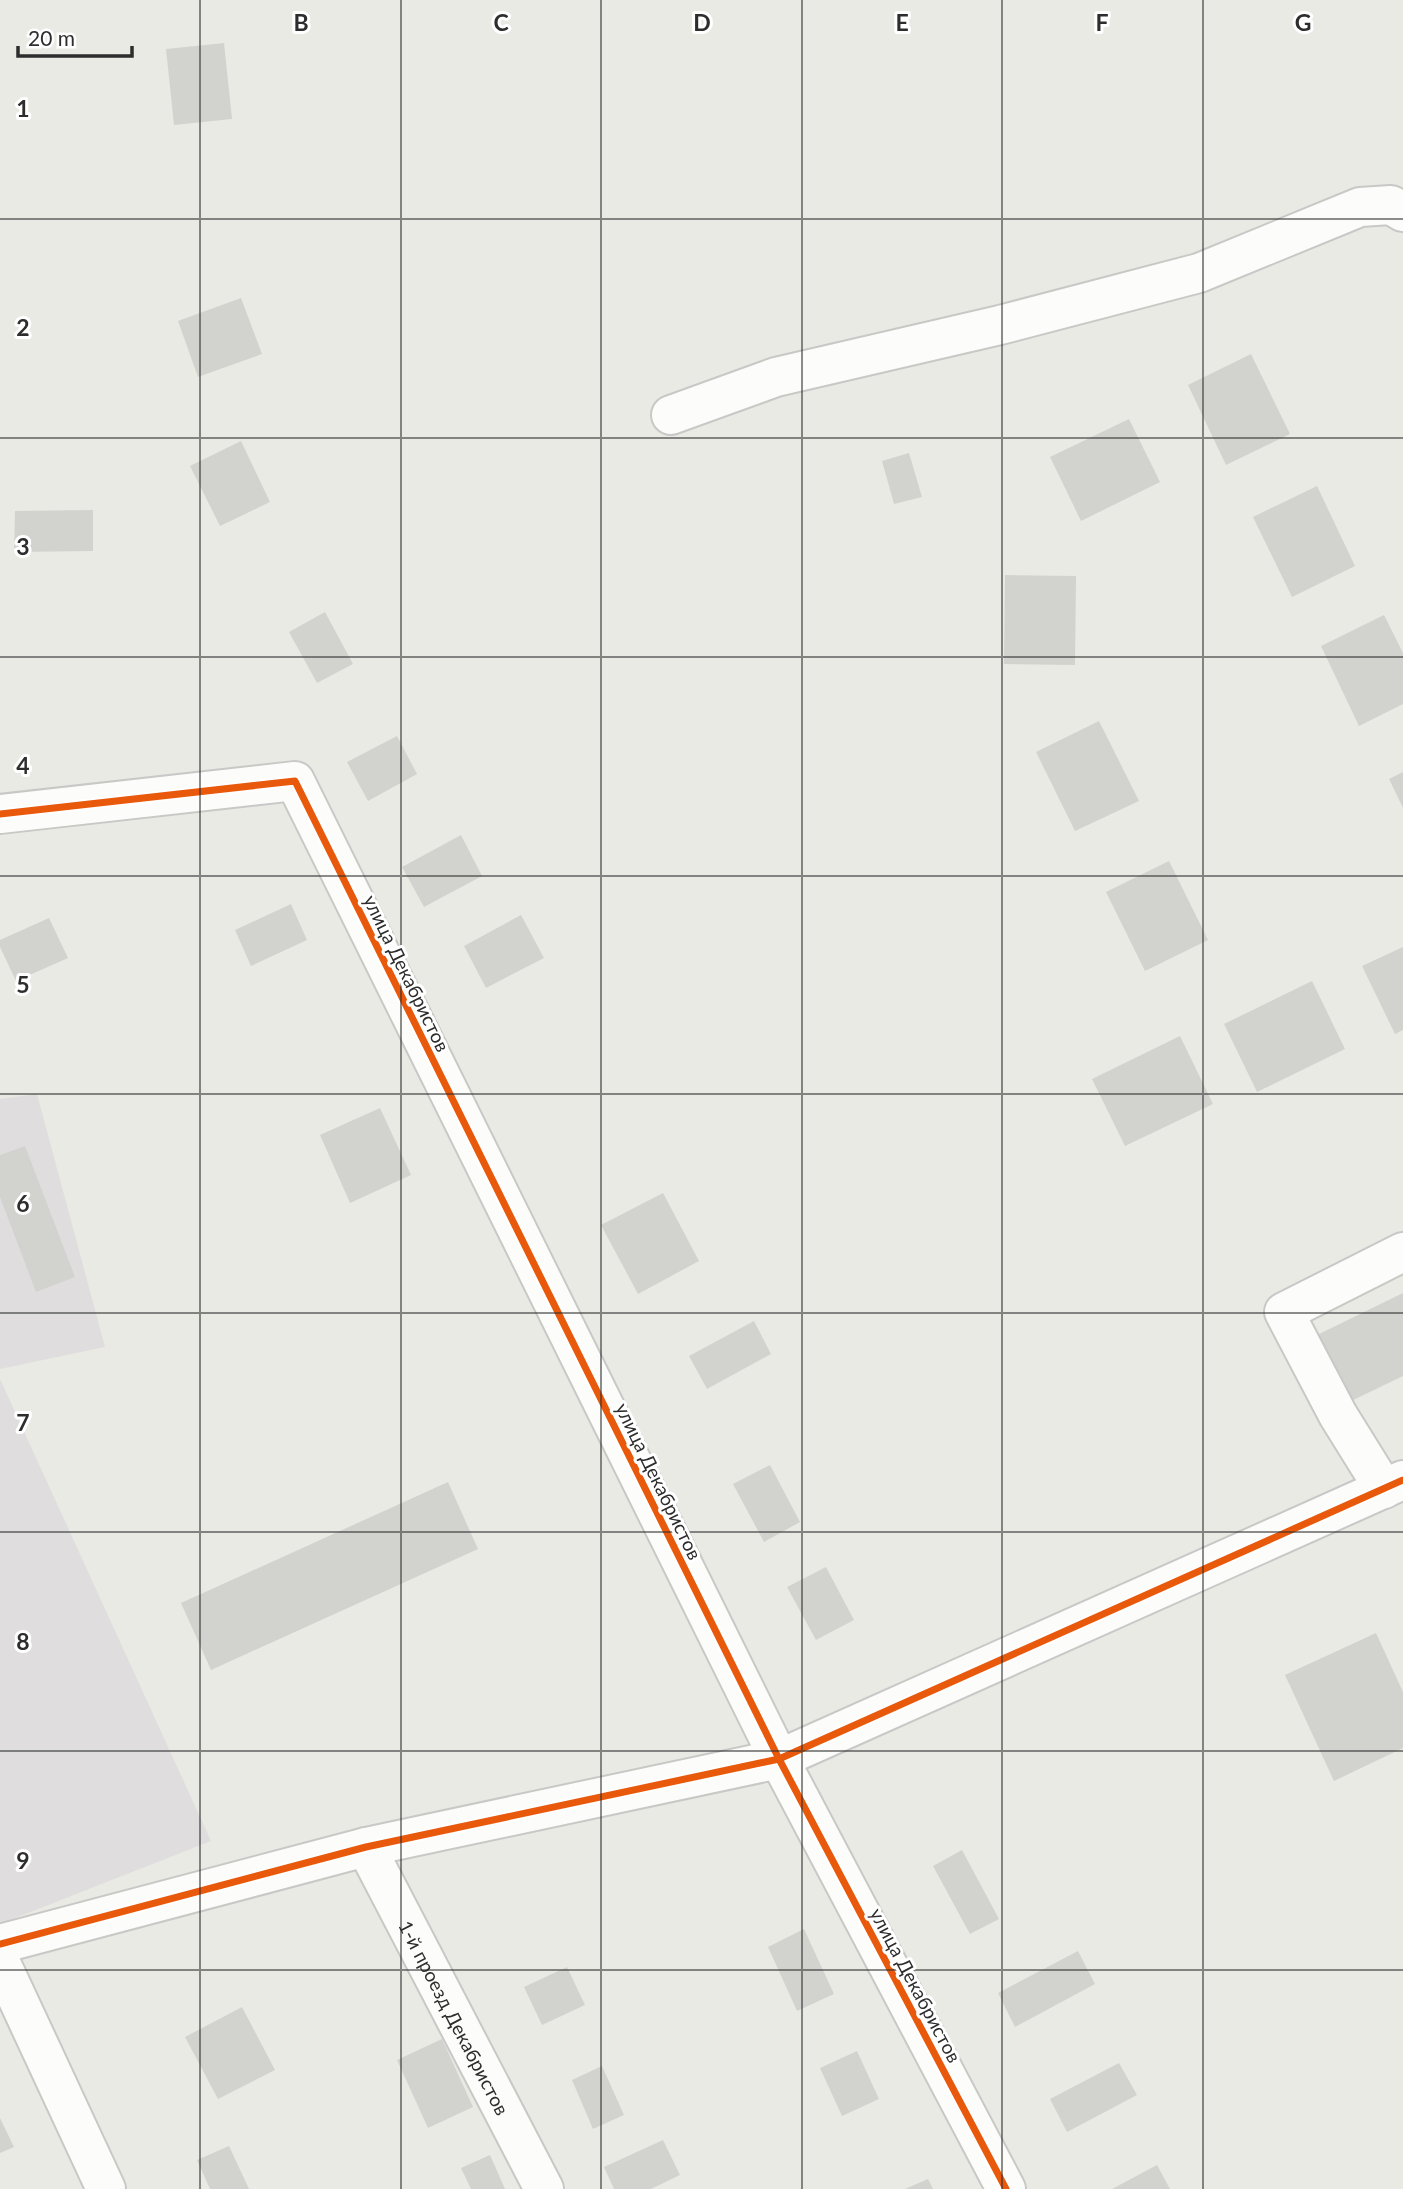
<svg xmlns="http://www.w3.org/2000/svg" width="1403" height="2189" font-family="Lato,sans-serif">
<rect width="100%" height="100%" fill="#e9eae4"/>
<g fill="#e0ddde">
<path d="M37 1094 105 1347 0 1369V1099Z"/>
<path d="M0 1379 211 1841 0 1924Z"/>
</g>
<g fill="#d2d3cf">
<path d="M224 43 232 119 174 125 166 49Z"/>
<path d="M241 298 262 354 198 377 178 321Z"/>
<path d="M1251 354 1290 434 1226 465 1188 385Z"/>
<path d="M1129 419 1160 482 1081 521 1050 457Z"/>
<path d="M241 441 270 502 220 526 190 466Z"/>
<path d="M909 453 922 497 894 504 882 461Z"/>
<path d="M1317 486 1355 566 1292 597 1253 517Z"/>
<path d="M93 510V551L14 552 15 511Z"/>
<path d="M1005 575 1076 576 1075 665 1004 664Z"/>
<path d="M325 612 353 664 317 683 289 632Z"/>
<path d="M1384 615 1403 653V704L1359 726 1321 646Z"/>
<path d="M1099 721 1139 801 1075 831 1036 752Z"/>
<path d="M397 736 417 774 368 801 347 762Z"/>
<path d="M1403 772V808L1389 779Z"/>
<path d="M461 835 482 876 424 907 402 867Z"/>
<path d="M1169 861 1208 940 1145 971 1106 892Z"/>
<path d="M291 904 307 940 251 966 235 930Z"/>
<path d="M521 915 544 958 486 988 464 946Z"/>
<path d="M49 918 68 958 16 981 0 947V940Z"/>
<path d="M1403 947V1030L1395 1034 1362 966Z"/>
<path d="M1312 981 1345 1049 1257 1092 1224 1024Z"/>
<path d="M1180 1036 1213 1104 1125 1146 1092 1079Z"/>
<path d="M380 1108 411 1175 350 1203 320 1135Z"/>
<path d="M25 1146 75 1277 36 1292 0 1197V1155Z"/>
<path d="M663 1193 699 1261 638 1294 601 1225Z"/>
<path d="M1403 1293V1376L1347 1403 1315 1336Z"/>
<path d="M754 1321 771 1354 707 1389 689 1356Z"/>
<path d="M770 1465 800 1522 764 1542 733 1484Z"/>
<path d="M448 1482 478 1549 211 1670 181 1603Z"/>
<path d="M826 1567 854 1620 816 1640 787 1587Z"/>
<path d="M1376 1633 1403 1692V1748L1334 1781 1285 1675Z"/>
<path d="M962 1850 999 1919 970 1934 933 1866Z"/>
<path d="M804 1929 834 1994 797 2011 768 1947Z"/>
<path d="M1078 1951 1095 1984 1015 2027 998 1993Z"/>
<path d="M567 1967 585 2005 542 2025 524 1987Z"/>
<path d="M242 2007 275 2070 218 2099 185 2037Z"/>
<path d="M442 2039 473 2107 428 2128 397 2060Z"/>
<path d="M857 2051 879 2099 842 2116 820 2068Z"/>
<path d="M1119 2063 1137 2095 1067 2132 1050 2099Z"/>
<path d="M602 2066 624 2115 593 2129 572 2080Z"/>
<path d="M0 2118 14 2147 0 2153Z"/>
<path d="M663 2140 680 2175 651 2189H614L604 2167Z"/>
<path d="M229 2146 249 2189H210L197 2160Z"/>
<path d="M490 2155 505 2189H471L461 2168Z"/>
<path d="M1157 2165 1170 2189H1112Z"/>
<path d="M928 2179 933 2189H905Z"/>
</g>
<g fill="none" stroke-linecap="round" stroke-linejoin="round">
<defs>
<g id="minor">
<path d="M671 415 776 377 1000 325 1199 273 1360 207 1391 205 1403 212"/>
<path d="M0 814 295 781 779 1759 1006 2189"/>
<path d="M1384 1489 1338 1415 1284 1312 1403 1252"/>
<path id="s1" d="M366 1847 544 2189"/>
<path d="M0 1944 366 1847 779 1759 1403 1480"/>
<path d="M0 1961 106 2189"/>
</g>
</defs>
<use href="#minor" stroke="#c9c8c7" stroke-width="42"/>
<use href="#minor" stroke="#fcfcfb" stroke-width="38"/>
<defs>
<g id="cycleway">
<path d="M0 814 295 781 779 1759 1006 2189"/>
<path d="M0 1944 366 1847 779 1759 1403 1480"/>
</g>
</defs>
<use href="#cycleway" stroke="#fff" stroke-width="11"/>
<use href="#cycleway" stroke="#e8590c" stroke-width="7"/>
</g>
<path fill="none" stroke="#2d2d2d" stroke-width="2" stroke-opacity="0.55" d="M200 0V2189M401 0V2189M601 0V2189M802 0V2189M1002 0V2189M1203 0V2189M0 219H1403M0 438H1403M0 657H1403M0 876H1403M0 1094H1403M0 1313H1403M0 1532H1403M0 1751H1403M0 1970H1403"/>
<g text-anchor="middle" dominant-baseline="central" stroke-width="6" stroke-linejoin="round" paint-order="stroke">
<g font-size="19" fill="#2d2d2d" stroke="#fff">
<text transform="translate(407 973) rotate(64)">улица Декабристов</text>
<text transform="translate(659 1481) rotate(64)">улица Декабристов</text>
<text transform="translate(916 1985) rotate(62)">улица Декабристов</text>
<text stroke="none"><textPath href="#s1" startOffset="192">1-й проезд Декабристов</textPath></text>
</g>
</g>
<g font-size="23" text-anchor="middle" font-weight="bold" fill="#2d2d2d" stroke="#fff" stroke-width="6" stroke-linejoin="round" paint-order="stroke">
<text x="301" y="31">B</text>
<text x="501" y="31">C</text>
<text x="702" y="31">D</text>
<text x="902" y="31">E</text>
<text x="1102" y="31">F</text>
<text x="1303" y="31">G</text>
<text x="23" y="117">1</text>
<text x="23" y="336">2</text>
<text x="23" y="555">3</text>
<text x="23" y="774">4</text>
<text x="23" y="993">5</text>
<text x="23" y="1212">6</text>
<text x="23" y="1431">7</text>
<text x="23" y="1650">8</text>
<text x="23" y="1869">9</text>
</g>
<path d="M18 46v10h114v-10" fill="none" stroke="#2d2d2d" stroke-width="3.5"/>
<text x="28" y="46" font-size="21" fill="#2d2d2d" stroke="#ffffff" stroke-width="5" paint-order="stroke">20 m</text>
</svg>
